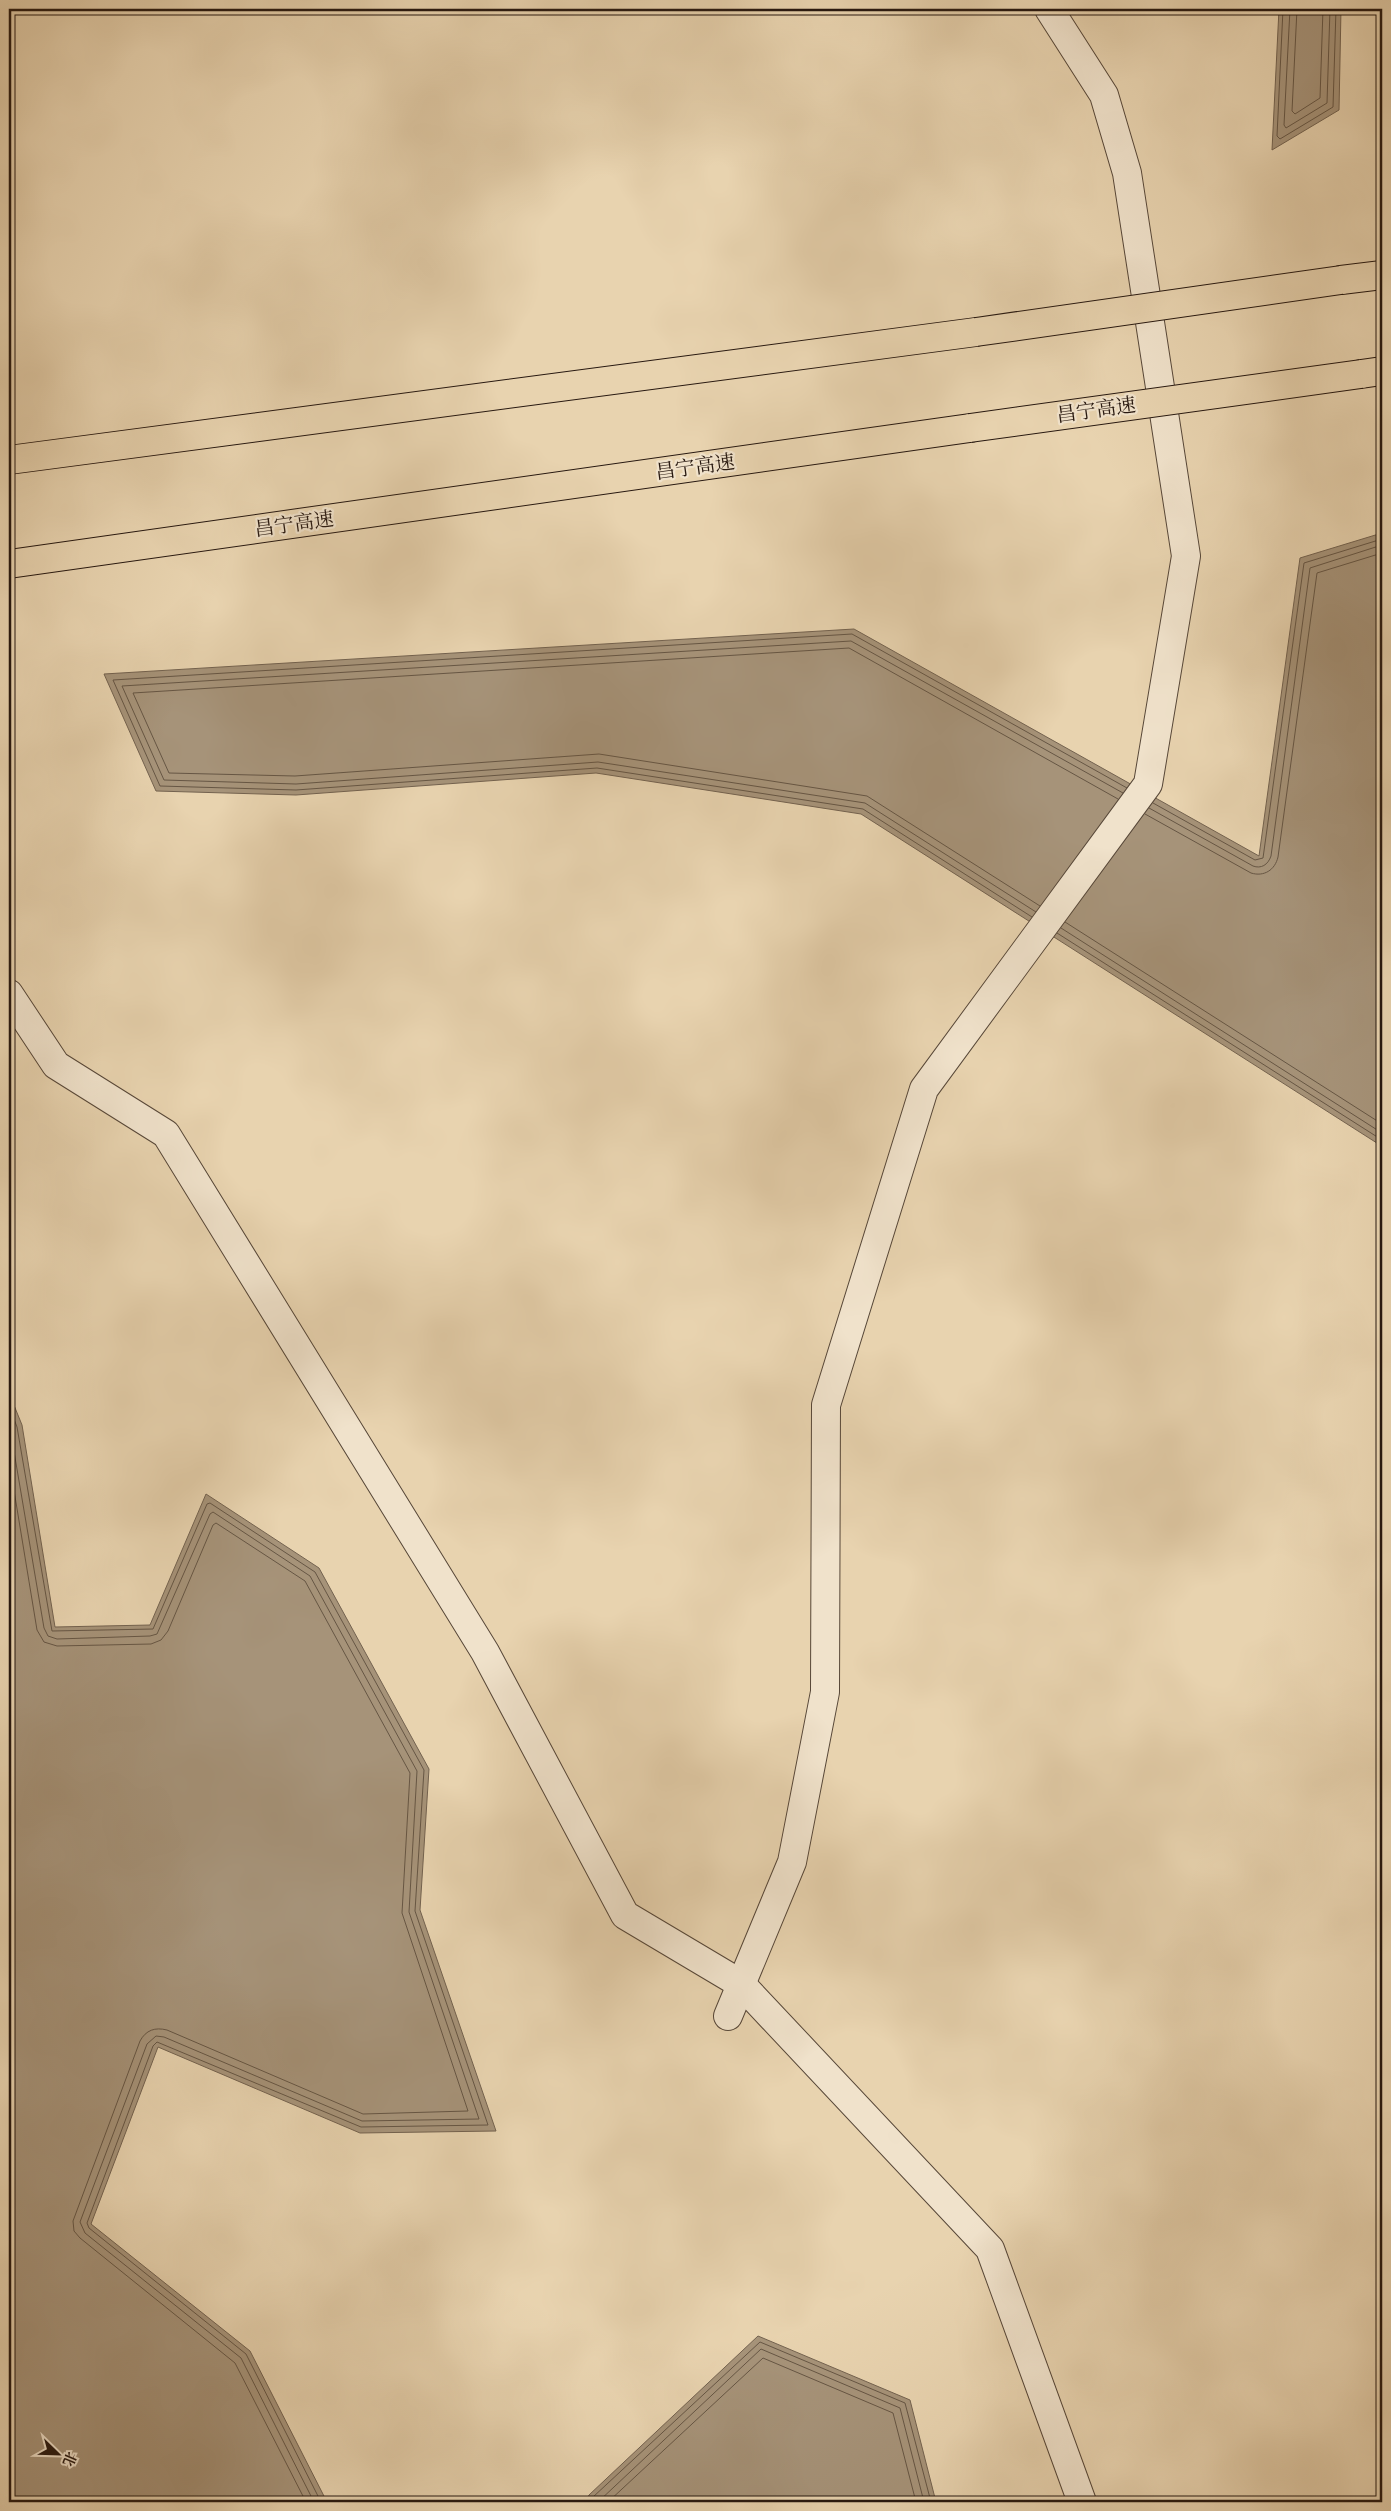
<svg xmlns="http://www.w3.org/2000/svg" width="1391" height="2511" font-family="Alegreya,'Noto Serif SC',serif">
<rect width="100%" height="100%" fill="#e8d3af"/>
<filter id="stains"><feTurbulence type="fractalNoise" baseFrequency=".004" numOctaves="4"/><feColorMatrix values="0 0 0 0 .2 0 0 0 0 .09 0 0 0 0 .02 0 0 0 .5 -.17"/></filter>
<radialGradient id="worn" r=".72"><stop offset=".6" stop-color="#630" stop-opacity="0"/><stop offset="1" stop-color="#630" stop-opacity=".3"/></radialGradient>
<g fill="#a69379" stroke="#73624f">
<path d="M1279 9H1341L1339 110 1272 150Z"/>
<path d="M1382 533V1149L1380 1145 861 814 596 773 296 795 156 791 104 674 854 629 1259 856 1300 558Z"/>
<path d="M9 1393 22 1425 55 1627 150 1625 206 1494 319 1568 429 1769 420 1910 496 2131 360 2133 158 2047 91 2224 250 2351 327 2502H9Z"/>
<path d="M758 2336 910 2400 936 2502H586L589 2495Z"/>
</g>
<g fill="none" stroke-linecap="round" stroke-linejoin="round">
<g stroke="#665644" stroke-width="1">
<path d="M1283 9 1277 136 1280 139 1333 107 1336 9"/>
<path d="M1290 9 1284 125 1286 128 1327 103 1330 9"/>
<path d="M1297 9 1292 111 1295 114 1320 98 1323 9"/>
<path d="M1153 803 1255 860 1263 858 1304 563 1382 539"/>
<path d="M1149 808 1253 866C1261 869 1268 865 1271 856L1310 568 1382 545"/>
<path d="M1145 814 1251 873C1264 877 1275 870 1278 857L1317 573 1382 553"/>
<path d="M1040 906 867 796 599 754 295 776 169 773 133 693 849 648 1118 799"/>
<path d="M1036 912 865 803 598 762 296 784 164 780 122 686 851 641 1123 793"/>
<path d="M1032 917 863 809 597 768 296 790 160 786 113 680 852 634 1127 788"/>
<path d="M1065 922 1382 1124"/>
<path d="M1061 928 1382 1133"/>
<path d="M1057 933 1382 1140"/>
<path d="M9 1406 17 1427 52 1631 153 1629 207 1504 210 1503 315 1572 424 1770 415 1911 488 2125 361 2127 157 2042 153 2046 87 2223 89 2228 246 2354 321 2502"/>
<path d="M9 1422 44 1628 48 1636 57 1639 150 1636 157 1634 210 1514 213 1512 310 1576 417 1771 409 1912 479 2119 362 2121 164 2037 156 2036 147 2044 80 2222 85 2233 241 2358 314 2502"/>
<path d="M9 1460 37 1630 44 1642 57 1646 151 1644 161 1640 168 1631 213 1525 216 1523 305 1581 410 1773 402 1913 468 2111 363 2114 167 2030C155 2027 146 2030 140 2041L73 2221 74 2231 80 2238 235 2363 306 2502"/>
<path d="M591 2502 593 2497 760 2342 905 2403 931 2502"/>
<path d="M598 2502 761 2349 900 2408 924 2502"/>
<path d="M608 2502 763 2358 893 2413 916 2502"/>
</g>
<defs>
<path id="minor" d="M728 2016 792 1862 825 1692 826 1405 924 1089 1148 784 1186 556 1127 173 1104 95 1049 9"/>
<path id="tertiary" d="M9 994 56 1065 166 1134 485 1652 625 1915 741 1984 990 2249 1082 2502"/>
<g id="motorway">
<path d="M1341 280 1382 275"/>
<path d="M1361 374 1382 371"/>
<path d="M9 460 976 332"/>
<path d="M9 564 970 428"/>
</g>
</defs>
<use href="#minor" stroke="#574738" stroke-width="30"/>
<use href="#tertiary" stroke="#574738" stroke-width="30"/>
<use href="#motorway" stroke="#271810" stroke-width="30"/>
<use href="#minor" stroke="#f0e2cb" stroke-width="28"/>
<use href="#tertiary" stroke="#f0e2cb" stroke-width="28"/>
<use href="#motorway" stroke="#e8d3af" stroke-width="28"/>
<defs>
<g id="motorway-bridge">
<path d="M976 332 1341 280"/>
<path d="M970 428 1361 374"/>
</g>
</defs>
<use href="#motorway-bridge" stroke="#271810" stroke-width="30" stroke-linecap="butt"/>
<use href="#motorway-bridge" stroke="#e8d3af" stroke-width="28"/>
</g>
<g text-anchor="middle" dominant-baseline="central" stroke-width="4.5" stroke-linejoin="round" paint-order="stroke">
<g font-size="20" fill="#271810" stroke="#f0e2cb">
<text transform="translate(1096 410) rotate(-8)">昌宁高速</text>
<text transform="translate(695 467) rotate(-8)">昌宁高速</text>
<text transform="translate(294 524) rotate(-8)">昌宁高速</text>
</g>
</g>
<rect width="1391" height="2511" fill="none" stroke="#e8d3af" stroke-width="30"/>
<rect x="10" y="10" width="1371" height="2491" fill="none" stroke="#271810" stroke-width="2.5"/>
<rect x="15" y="15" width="1361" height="2481" fill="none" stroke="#271810"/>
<g transform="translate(58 2454) rotate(113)" stroke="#f0e2cb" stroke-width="4" paint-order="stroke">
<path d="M0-4L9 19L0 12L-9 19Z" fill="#271810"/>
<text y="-8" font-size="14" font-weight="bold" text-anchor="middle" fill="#271810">北</text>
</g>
<rect width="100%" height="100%" filter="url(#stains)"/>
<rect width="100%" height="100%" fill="url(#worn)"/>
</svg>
